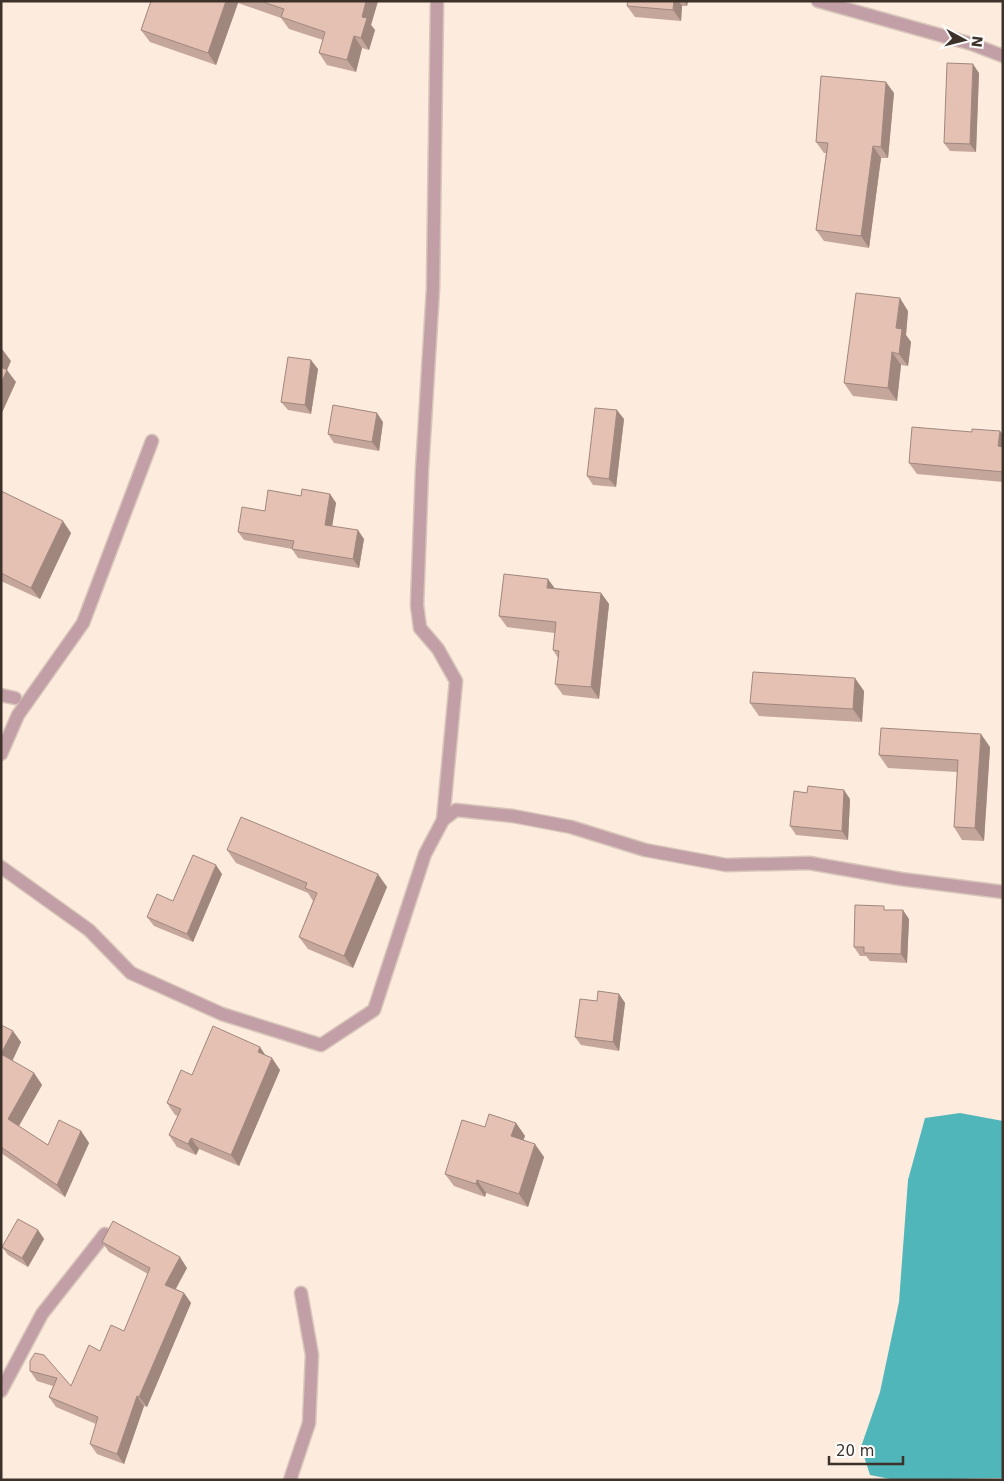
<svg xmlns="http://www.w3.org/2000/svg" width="1004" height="1481" font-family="'DejaVu Sans',sans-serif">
<rect width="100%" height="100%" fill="#fdebdd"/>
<path fill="#51b6ba" d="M960 1113 1003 1121V1478L895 1480 870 1475 861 1447 880 1392 899 1302 908 1180 925 1118Z"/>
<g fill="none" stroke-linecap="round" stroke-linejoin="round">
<defs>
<g id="minor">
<path d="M437 1 433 289 422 470 417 605 420 628 438 649 456 681 443 820"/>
<path d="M818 1 972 44 1003 56"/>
<path d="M1 695 15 698"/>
<path d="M1 754 18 715 83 623 152 441"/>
<path d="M1 867 89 930 131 973 222 1014 321 1045 374 1010 425 854 443 820 456 810 513 816 571 827 645 850 726 865 809 863 901 879 1003 892"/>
<path d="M1 1391 42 1314 105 1234"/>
<path d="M290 1480 309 1423 312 1355 301 1293"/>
</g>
</defs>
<use href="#minor" stroke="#d7c6b9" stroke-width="15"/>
<use href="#minor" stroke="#c29fa6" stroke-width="12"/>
</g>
<g fill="#c5a69b">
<path d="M151 1H378L371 25 375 30 369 50 362 48 356 72 327 65 319 53 323 40 289 29 281 18 238 3 216 65 150 42 141 30Z"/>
<path d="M628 1H688L687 6H682L681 21 635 17 627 6Z"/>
<path d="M979 73 976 152 950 151 944 143Z"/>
<path d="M894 93 888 158H881L869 248 824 241 816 230 826 153H824L816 142Z"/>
<path d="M908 311 906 335 911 342 908 366 901 365 897 401 853 396 844 383Z"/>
<path d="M318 369 311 414 288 410 281 402Z"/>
<path d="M624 419 616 487 593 485 587 476Z"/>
<path d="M383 422 379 451 334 443 328 434Z"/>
<path d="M1003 435V482L917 474 909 463Z"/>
<path d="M1 491 71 533 40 599 1 581Z"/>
<path d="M330 494 336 503 332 526 364 539 359 568 298 558 292 549 244 540 238 532 265 511 301 496Z"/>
<path d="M555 588 601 593 609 604 599 699 563 695 555 684 558 658 553 650 555 633 507 627 499 616Z"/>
<path d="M864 691 862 722 759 716 750 703Z"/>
<path d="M990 747 984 841 962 840 954 827 957 772 888 768 879 755Z"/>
<path d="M850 799 848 840 796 835 790 826Z"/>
<path d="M227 850 387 887 353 968 308 949 299 937 313 901 308 893 236 863Z"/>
<path d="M222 874 193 942 154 926 147 917Z"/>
<path d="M887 910 909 919 907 963 870 961 866 956H860L854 947Z"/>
<path d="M619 994 625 1003 619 1051 581 1045 575 1037Z"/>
<path d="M1 1025 21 1042 12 1061 34 1073 42 1085 19 1126 48 1145 81 1131 89 1143 65 1197 1 1153Z"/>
<path d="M266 1056 280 1070 239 1166 199 1149 196 1155 177 1147 169 1135 178 1116 175 1115 167 1103 192 1075Z"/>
<path d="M516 1123 525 1136 523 1140 544 1157 528 1207 486 1193 485 1197 454 1186 445 1174 485 1127Z"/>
<path d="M38 1230 44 1239 28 1267 8 1255 2 1247Z"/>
<path d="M102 1242 187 1268 176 1289 184 1293 191 1303 147 1407 144 1406 124 1464 97 1454 90 1444 96 1424 56 1407 49 1397 53 1386 37 1381 30 1371V1361L71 1386 100 1351 124 1331 148 1274 109 1252Z"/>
</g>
<g fill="#a0877e">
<path d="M226 1H237L238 3 216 65 208 53Z"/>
<path d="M366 1H378L371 25 375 30 369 50 361 38 362 17Z"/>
<path d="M674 1H679L682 6 681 21 673 10Z"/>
<path d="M684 1H688L687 6Z"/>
<path d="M354 36 362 48 356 72 347 60Z"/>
<path d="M973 64 979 73 976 152 970 144Z"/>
<path d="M886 82 894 93 888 158 881 147Z"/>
<path d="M873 146 881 158 869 248 861 236Z"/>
<path d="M900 298 908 311 906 335 911 342 908 366 899 354 896 328Z"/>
<path d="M2 349 11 361 4 377 1 373V351Z"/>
<path d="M892 352 901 365 897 401 888 388Z"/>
<path d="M311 360 318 369 311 414 305 405Z"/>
<path d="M7 370 16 382 1 415V383Z"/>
<path d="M617 410 624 419 616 487 609 479Z"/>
<path d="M377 413 383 422 379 451 372 442Z"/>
<path d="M1000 431 1003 435V453L998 446Z"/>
<path d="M330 494 336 503 331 533 325 525Z"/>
<path d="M63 521 71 533 40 599 31 588Z"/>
<path d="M358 530 364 539 359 568 353 559Z"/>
<path d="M548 579 556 590 547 588Z"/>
<path d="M601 593 609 604 599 699 591 687Z"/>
<path d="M855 678 864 691 862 722 853 709Z"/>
<path d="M981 734 990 747 984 841 975 828Z"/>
<path d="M844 790 850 799 848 840 842 831Z"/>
<path d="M216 865 222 874 193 942 187 934Z"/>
<path d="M378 874 387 887 353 968 344 956Z"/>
<path d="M903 910 909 919 907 963 901 954Z"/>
<path d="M619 994 625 1003 619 1051 613 1042Z"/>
<path d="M13 1031 21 1042 10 1066 1 1054Z"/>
<path d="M260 1047 268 1059 258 1052Z"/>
<path d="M272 1058 280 1070 239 1166 231 1155Z"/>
<path d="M34 1073 42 1085 16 1131 8 1119Z"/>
<path d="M516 1123 525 1136 520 1149 511 1136Z"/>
<path d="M81 1131 89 1143 65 1197 57 1185Z"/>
<path d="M191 1138 199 1149 196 1155 188 1144Z"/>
<path d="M535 1144 544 1157 528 1207 519 1194Z"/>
<path d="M477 1180 486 1193 485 1197 476 1184Z"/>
<path d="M38 1230 44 1239 28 1267 22 1258Z"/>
<path d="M180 1257 187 1268 172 1295 165 1285Z"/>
<path d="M184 1293 191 1303 147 1407 139 1397Z"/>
<path d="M137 1396 144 1406 124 1464 117 1454Z"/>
</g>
<g fill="#e5c1b4" stroke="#a0877e">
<path d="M151 1H226L208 53 141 30Z"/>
<path d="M260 1H366L362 17 367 18 361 38 354 36 347 60 319 53 325 32 281 17 284 9Z"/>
<path d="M628 1H674L673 10 627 6Z"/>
<path d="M947 63 973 64 970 144 944 143Z"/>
<path d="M821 76 886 82 881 147 873 146 861 236 816 230 828 143 816 142Z"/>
<path d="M856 293 900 298 896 328 902 329 899 354 892 352 888 388 844 383Z"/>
<path d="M288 357 311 360 305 405 281 402Z"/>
<path d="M1 367 7 370 1 383Z"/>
<path d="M333 405 377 413 372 442 328 434Z"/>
<path d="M595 408 617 410 609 479 587 476Z"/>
<path d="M912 427 972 432V429L1000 431 998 446 1003 447V472L909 463Z"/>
<path d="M302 489 330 494 325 525 358 530 353 559 292 549 294 541 238 532 242 507 265 511 268 490 301 496Z"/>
<path d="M1 491 63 521 31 588 1 573Z"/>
<path d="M504 574 548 579 547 588 601 593 591 687 555 684 559 651 553 650 556 622 499 616Z"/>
<path d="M753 672 855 678 853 709 750 703Z"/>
<path d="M881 728 981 734 975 828 954 827 958 760 879 755Z"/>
<path d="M808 786 844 790 842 831 790 826 794 791 807 793Z"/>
<path d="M241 817 378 874 344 956 299 937 317 893 305 888 307 883 227 850Z"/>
<path d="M193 855 216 865 187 934 147 917 157 894 173 901Z"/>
<path d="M855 905 884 906V910H903L901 954 864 953V947H854Z"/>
<path d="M598 991 619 994 613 1042 575 1037 580 999 597 1001Z"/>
<path d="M1 1025 13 1031 1 1054 34 1073 8 1119 48 1145 59 1120 81 1131 57 1185 1 1147Z"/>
<path d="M213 1026 260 1047 258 1052 272 1058 231 1155 191 1138 188 1144 169 1135 181 1109 167 1103 181 1070 192 1075Z"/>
<path d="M489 1114 516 1123 511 1136 535 1144 519 1194 477 1180 476 1184 445 1174 462 1120 485 1127Z"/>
<path d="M18 1219 38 1230 22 1258 2 1247Z"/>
<path d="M113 1221 180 1257 165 1285 184 1293 139 1397 137 1396 117 1454 90 1444 98 1417 49 1397 57 1378 30 1371V1361L35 1353 44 1355 71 1386 89 1345 100 1351 111 1325 124 1331 150 1268 102 1242Z"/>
</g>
<rect width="1004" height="1481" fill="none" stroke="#3d3229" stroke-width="5"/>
<g transform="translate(964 40) rotate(97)" stroke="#fcfcfc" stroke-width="4" paint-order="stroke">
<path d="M0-4L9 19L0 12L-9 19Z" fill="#3d3229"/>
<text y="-8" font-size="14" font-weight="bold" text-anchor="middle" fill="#3d3229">N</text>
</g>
<path d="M829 1456v8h74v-8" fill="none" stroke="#3d3229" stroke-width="2.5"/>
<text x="836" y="1456" font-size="15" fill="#3d3229" stroke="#fcfcfc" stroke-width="4" paint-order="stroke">20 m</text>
</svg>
